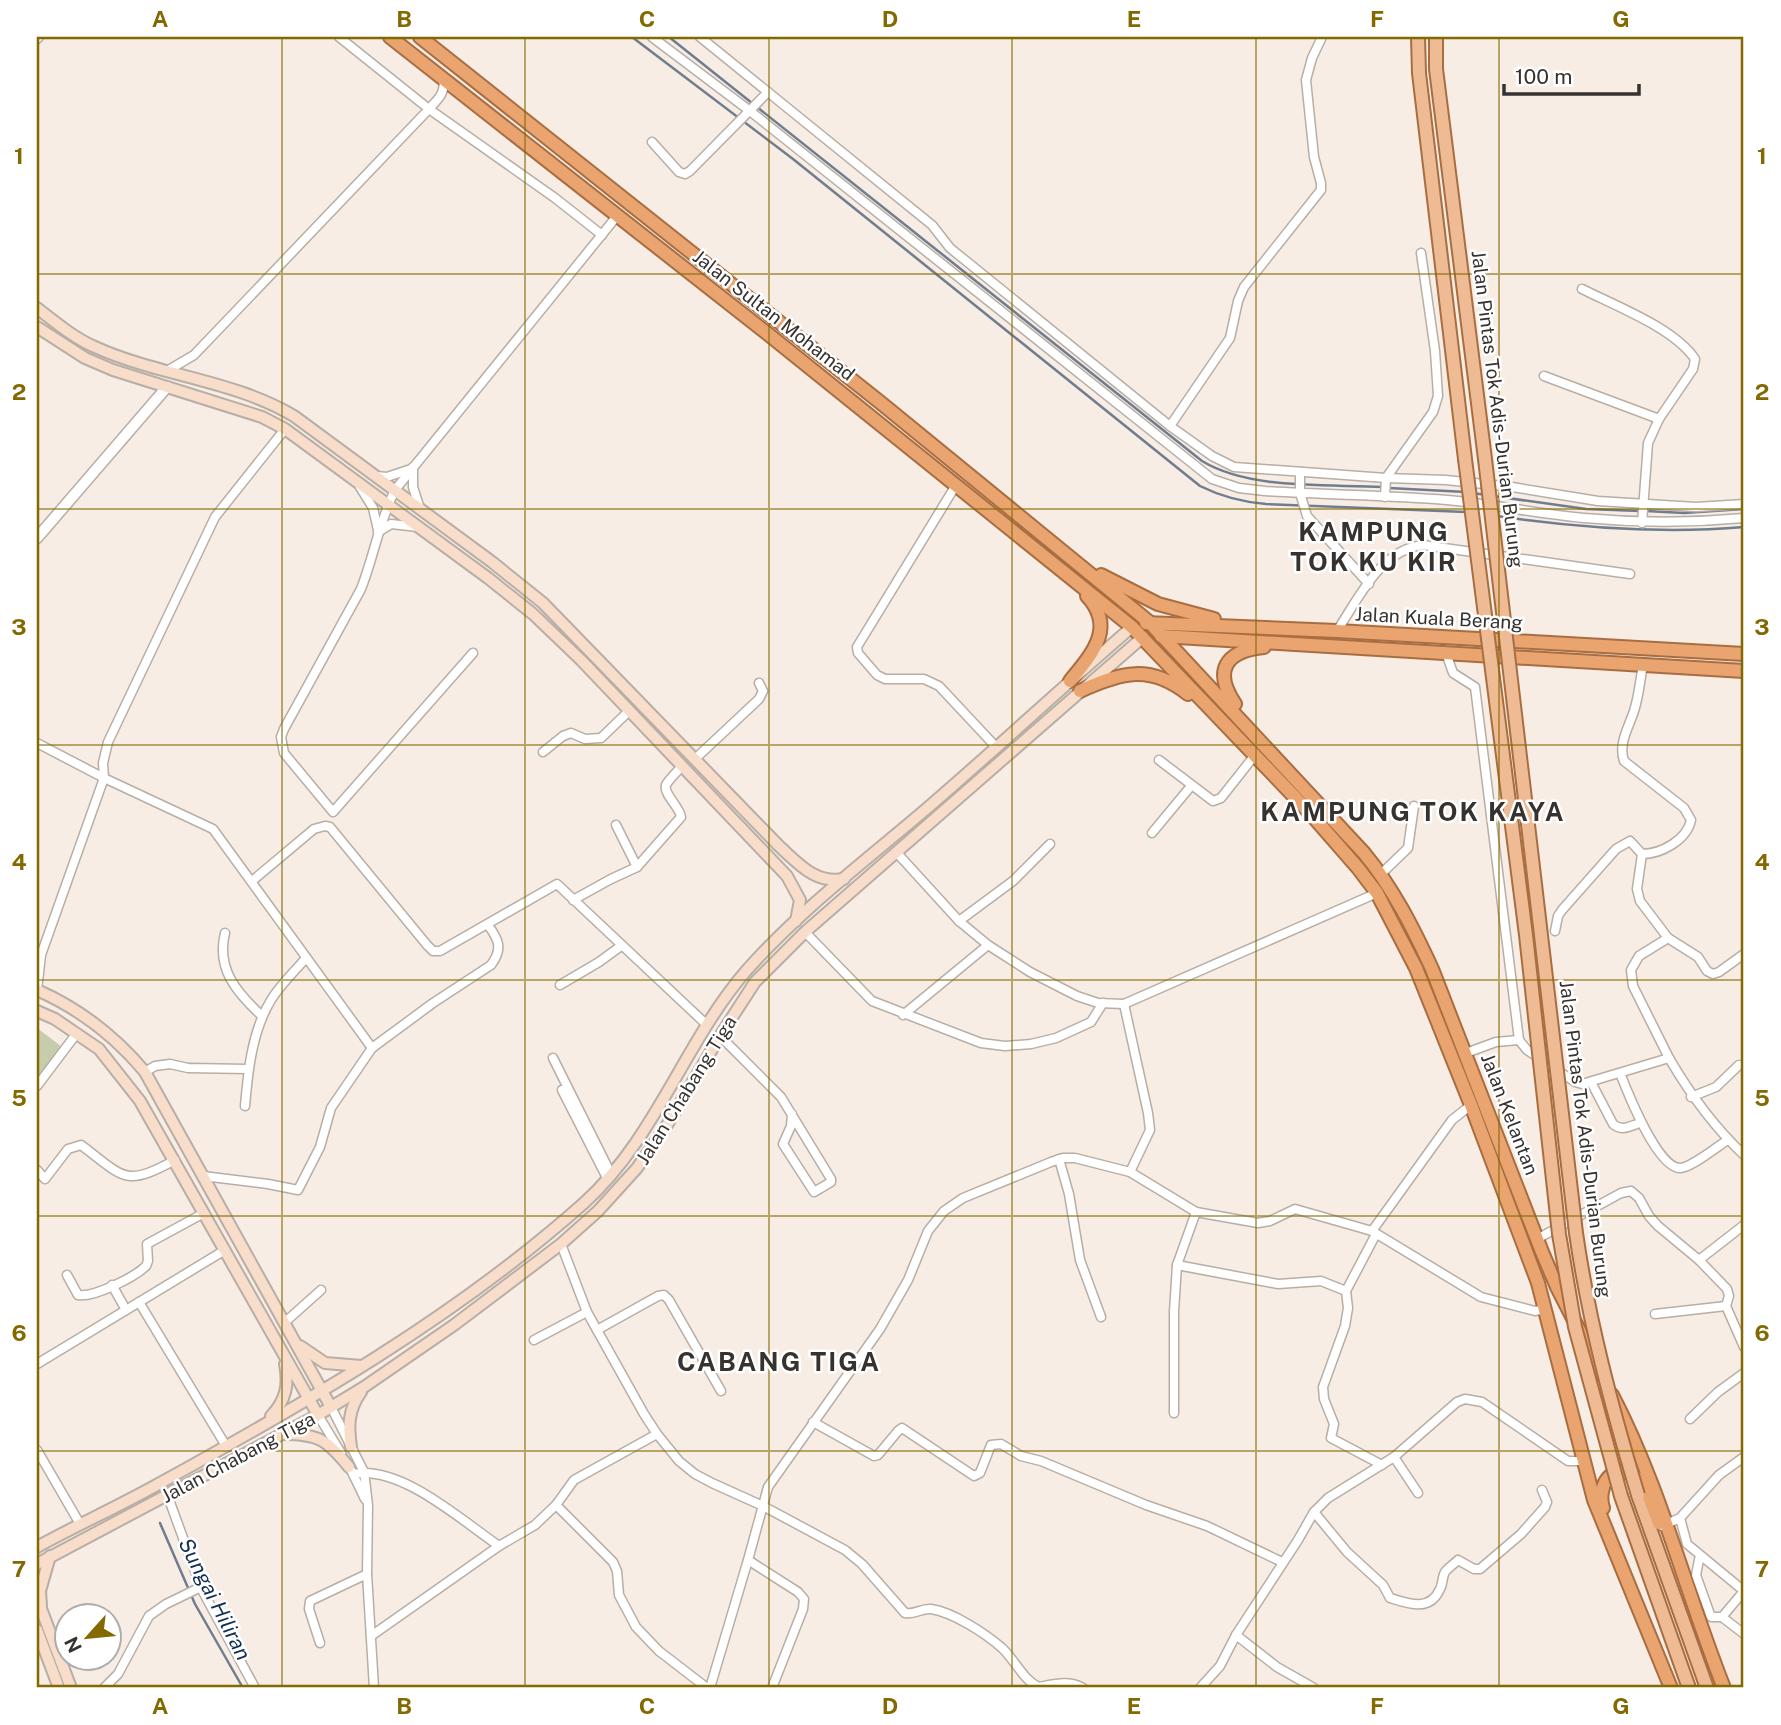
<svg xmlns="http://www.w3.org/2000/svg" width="1781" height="1725" font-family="'Public Sans',sans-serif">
<rect width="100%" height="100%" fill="#f7ede4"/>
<path fill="#c6cdac" d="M37 1028 62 1047 40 1075 37 1073Z"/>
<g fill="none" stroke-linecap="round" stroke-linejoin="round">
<g stroke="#6f7d8f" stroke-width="2.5">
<path d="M632 37 793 159 1200 486C1222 497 1242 502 1266 504L1466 512"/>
<path d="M669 37 1202 461C1250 490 1326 484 1382 487"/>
<path d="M1389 488 1466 492"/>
<path d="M1472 493 1487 495"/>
<path d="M1493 496 1586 509 1640 511"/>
<path d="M1646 511 1684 513 1744 509"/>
<path d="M1497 516C1579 528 1661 534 1744 527"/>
<path d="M160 1523 195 1604 243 1688"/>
</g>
<defs>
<g id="minor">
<path d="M339 37 429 109 555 198 602 235"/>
<path d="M652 37 750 111 1212 479 1239 488 1265 491C1326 495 1386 495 1447 500 1493 504 1538 514 1584 518 1638 523 1690 523 1744 518"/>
<path d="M700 37 932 225 950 248 1170 426 1212 456 1234 467 1386 478 1446 480 1512 487 1598 501 1696 507 1744 504"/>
<path d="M37 39 39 37"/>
<path d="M652 142 679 172 685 174 690 171 768 92"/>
<path d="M1582 289C1616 306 1674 328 1695 359L1693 369 1659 419"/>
<path d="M167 371 194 355 429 109C438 99 446 93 443 79"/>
<path d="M1544 376 1659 419 1648 443 1642 523"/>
<path d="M1170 426 1230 338 1238 301 1244 287 1321 190V183L1314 157 1306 80 1312 58 1322 37"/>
<path d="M413 467V487L420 509"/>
<path d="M1300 472V493L1307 516 1369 584"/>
<path d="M376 476 387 477 411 469"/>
<path d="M956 485 857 647 858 653 877 675 885 679H924L939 686 997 748"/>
<path d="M360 487 373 508 378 530"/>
<path d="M1385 497 1386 478 1433 412 1438 396 1435 351 1421 253"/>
<path d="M378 532 391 524 418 527"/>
<path d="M1337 631C1358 599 1381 549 1423 545L1630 574"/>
<path d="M473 653 333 812 284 753 281 737 284 729 361 589C374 556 379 522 395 490L617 216"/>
<path d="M1446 653 1453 673 1475 687 1519 1040"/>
<path d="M37 743 104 778 213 829 372 1048"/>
<path d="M543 752 563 736 571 733 585 739 601 738 629 711"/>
<path d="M696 758 759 699 763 691 759 683"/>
<path d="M1159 760 1213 801 1221 798 1255 755"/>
<path d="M616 825 637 867"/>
<path d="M1152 833 1191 786"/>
<path d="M897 853 959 921 988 945 1030 972 1077 996 1098 1003 1124 1004 1377 893"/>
<path d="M1642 854C1661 854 1687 840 1691 820L1684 808 1624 761C1618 743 1629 727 1634 711 1639 696 1640 680 1643 665"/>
<path d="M1381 874 1408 848 1414 806"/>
<path d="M252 881 314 829 325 826 330 827 427 945 433 951H440L557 884 707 1025"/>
<path d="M573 900 611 879 637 867 681 817C680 807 663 794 666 785 669 779 678 771 682 766"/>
<path d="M959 921 1013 881 1050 844"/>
<path d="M1555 931 1558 916 1562 910 1616 849 1630 841 1642 854 1637 889 1640 901 1668 938 1698 957 1707 971 1713 974 1719 972 1744 954"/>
<path d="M805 932 872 1001 981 1043 1005 1046 1031 1044 1056 1038 1091 1022 1103 1003"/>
<path d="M225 933C216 969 237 993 262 1016"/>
<path d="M1668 938 1639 956 1631 970 1633 986 1669 1058"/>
<path d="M560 985 599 962 621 946"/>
<path d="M37 990 41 955 104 778 103 763 108 742 215 517 285 429"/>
<path d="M1124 1004 1148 1113 1150 1130 1130 1172"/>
<path d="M903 1015 988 945"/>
<path d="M720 1036 781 1097 831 1179V1182L814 1192 783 1144 791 1126 792 1114"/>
<path d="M1466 1053 1496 1042 1519 1040 1527 1050 1575 1082 1582 1084 1669 1058C1690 1094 1713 1126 1744 1155"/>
<path d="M553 1058 611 1174"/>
<path d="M145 1072 155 1066 170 1064 188 1068 248 1069"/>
<path d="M1620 1073C1627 1091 1658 1170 1681 1168 1694 1166 1716 1147 1728 1140"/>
<path d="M1591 1082 1613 1124C1622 1132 1630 1126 1640 1123"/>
<path d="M37 1086 77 1033"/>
<path d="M562 1090 606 1176"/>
<path d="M1691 1097 1716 1087 1739 1065"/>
<path d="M245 1106C248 1071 252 1031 271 1000 280 985 294 972 306 958"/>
<path d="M1059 1159 1069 1194 1080 1260 1101 1317"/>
<path d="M37 1170 45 1179 68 1149 81 1145C124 1177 124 1188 175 1160"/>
<path d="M203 1176 268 1184 298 1190 320 1147 331 1108 372 1048 433 1003 491 965C503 949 499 940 488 925"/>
<path d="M1372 1231 1452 1120 1471 1105"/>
<path d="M1376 1234 1346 1291 1348 1308 1345 1326 1323 1387 1324 1399 1334 1424 1331 1438 1382 1465"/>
<path d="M1537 1239 1621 1193 1631 1191 1639 1198 1649 1216 1658 1226 1699 1260 1727 1289 1729 1296 1726 1306 1744 1347"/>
<path d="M561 1244 587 1312 597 1330 644 1414 657 1434 679 1461 695 1474 712 1483 763 1506 845 1550 862 1564 905 1613C915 1615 921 1608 931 1609 953 1612 986 1634 1002 1648 1015 1660 1023 1680 1039 1687 1055 1684 1069 1680 1083 1688"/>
<path d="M1699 1260 1744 1225"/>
<path d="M1177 1265 1278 1284 1321 1281 1346 1291"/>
<path d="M67 1275 78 1295C93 1298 135 1277 146 1266L148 1261 147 1244 204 1213"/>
<path d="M112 1285 126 1310"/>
<path d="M139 1302 226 1446"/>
<path d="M1655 1314 1726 1306"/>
<path d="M284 1323 321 1290"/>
<path d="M597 1330 658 1296 664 1295 669 1300 721 1391"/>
<path d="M534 1340 587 1312"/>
<path d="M37 1364 225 1250"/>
<path d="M331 1407 364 1472 368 1505 367 1574 374 1688"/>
<path d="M1174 1413V1312L1177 1265 1196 1212"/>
<path d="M318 1415 341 1453"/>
<path d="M1690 1419 1718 1392 1744 1373"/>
<path d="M813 1422 874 1456 878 1455 898 1431 902 1428 974 1476 980 1473 991 1445 1001 1444 1021 1456 1041 1461 1146 1505 1207 1526 1282 1562"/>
<path d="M37 1450 80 1524"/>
<path d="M1394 1457 1418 1493"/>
<path d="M351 1470 365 1499"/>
<path d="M353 1474C401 1465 461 1520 499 1546"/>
<path d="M167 1494 202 1590 255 1688"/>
<path d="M556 1505 613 1562 617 1571 619 1595 636 1627 659 1651 707 1688"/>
<path d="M1314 1512 1347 1552 1383 1585 1390 1598C1409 1604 1430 1612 1440 1589 1443 1584 1442 1577 1445 1572 1448 1568 1454 1564 1458 1560L1474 1569H1480L1521 1534 1545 1507 1547 1502 1542 1490"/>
<path d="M1680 1518 1687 1544 1744 1591 1722 1617H1711L1696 1575 1700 1555"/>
<path d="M1662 1526 1680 1518 1719 1475 1744 1457"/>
<path d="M1722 1617 1744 1634"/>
<path d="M1236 1635 1277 1667 1314 1688"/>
<path d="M371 1636 499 1546 535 1525 556 1505 574 1480 657 1434"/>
<path d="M320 1643 309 1609 310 1601 367 1574"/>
<path d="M104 1688 118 1674 149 1616 166 1604 201 1587"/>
<path d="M710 1688 748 1560"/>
<path d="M772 1688 803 1609 804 1599 798 1592 748 1560 768 1487 880 1329 908 1280 928 1231 944 1211 963 1198 1051 1162 1063 1158H1075L1130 1172 1196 1212 1258 1223 1270 1221 1295 1209 1372 1231 1481 1297 1535 1311 1546 1309"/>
<path d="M1200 1688 1220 1666 1236 1635 1298 1540 1314 1512 1328 1498 1394 1457 1457 1402 1465 1399 1482 1402 1568 1461H1583"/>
</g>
<path id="tertiary" d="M37 538 167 387"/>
<g id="secondary">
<path d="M37 308C55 322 74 338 95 347 159 376 234 380 294 416L492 562 543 603 779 846C799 864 815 884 844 879"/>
<path d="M37 327 85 358 113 370 262 417 285 429 488 578 533 614 581 660 787 876 800 900 796 921"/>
<path d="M37 990C80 1009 115 1036 145 1072L331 1407"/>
<path d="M37 1011 55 1019 99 1049 140 1101 318 1415"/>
<path d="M300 1346 325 1363 362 1366"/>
<path d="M271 1416C286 1400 289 1385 285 1364"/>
<path d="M284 1434C319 1434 327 1440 349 1467"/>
<path d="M351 1447C348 1426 348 1410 361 1392"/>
<path d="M37 1547C75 1526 115 1508 153 1487 304 1404 455 1318 584 1203 656 1138 684 1043 746 971 799 911 864 862 925 810 995 750 1062 687 1132 627"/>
<path d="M37 1564 318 1415 364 1387 454 1325 561 1244 598 1211 637 1168 667 1125 720 1036 755 982 805 932 1143 637"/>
<path d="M37 1598 71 1688"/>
<path d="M41 1605 40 1591 50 1556"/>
<path d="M37 1630 59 1688"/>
</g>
<g id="primary">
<path d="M1418 37 1419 73 1465 459"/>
<path d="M1436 37V69L1485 459"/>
<path d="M1638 1495 1707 1688"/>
<path d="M1621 1496 1689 1688"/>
</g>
<g id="trunk">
<path d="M390 37 768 334 1132 627 1310 813 1358 868 1377 893 1416 968 1471 1105 1538 1283 1594 1500 1671 1688"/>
<path d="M420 37 881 403 1149 622 1364 853C1393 888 1413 928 1432 969L1542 1252 1557 1287 1602 1375"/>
<path d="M1101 575 1158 604 1214 619"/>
<path d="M1146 623 1337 631 1744 654"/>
<path d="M1161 636 1744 671"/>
<path d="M1070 681C1091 655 1117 628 1087 596"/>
<path d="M1080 691C1122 672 1150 664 1188 694"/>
<path d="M1235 704C1213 671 1225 651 1264 647"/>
<path d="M1612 1395C1661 1489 1685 1590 1724 1688"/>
<path d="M1603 1508C1596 1486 1613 1460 1636 1477 1648 1486 1653 1510 1659 1523"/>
</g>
</defs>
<use href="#minor" stroke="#b7aea6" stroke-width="11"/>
<use href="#tertiary" stroke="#b7aea6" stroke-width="13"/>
<use href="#secondary" stroke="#b7aea6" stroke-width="14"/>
<use href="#primary" stroke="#a86e42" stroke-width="16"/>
<use href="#trunk" stroke="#a86e42" stroke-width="16"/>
<use href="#minor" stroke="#fff" stroke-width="8"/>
<use href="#tertiary" stroke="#fff" stroke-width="10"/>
<use href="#secondary" stroke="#f7ddca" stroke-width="10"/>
<use href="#primary" stroke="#efbb94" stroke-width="12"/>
<use href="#trunk" stroke="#eaa470" stroke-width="12"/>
<defs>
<g id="primary-bridge">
<path d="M1465 459 1526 935 1559 1234 1575 1327 1621 1496"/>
<path d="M1485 459 1576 1233C1589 1323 1612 1408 1638 1495"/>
</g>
</defs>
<use href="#primary-bridge" stroke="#a86e42" stroke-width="16" stroke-linecap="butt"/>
<use href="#primary-bridge" stroke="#efbb94" stroke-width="12"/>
</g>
<path fill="none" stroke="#846800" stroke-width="2" stroke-opacity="0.55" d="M282 37V1688M525 37V1688M769 37V1688M1012 37V1688M1256 37V1688M1499 37V1688M37 274H1744M37 509H1744M37 745H1744M37 980H1744M37 1216H1744M37 1451H1744"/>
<g text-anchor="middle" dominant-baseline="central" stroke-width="5" stroke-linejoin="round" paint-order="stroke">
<g font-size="19" fill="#36322f" stroke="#fff">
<text transform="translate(774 315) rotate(38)">Jalan Sultan Mohamad</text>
<text transform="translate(1498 409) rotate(83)">Jalan Pintas Tok Adis-Durian Burung</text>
<text transform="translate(1439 618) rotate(3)">Jalan Kuala Berang</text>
<text transform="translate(686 1090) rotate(-58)">Jalan Chabang Tiga</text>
<text transform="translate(1510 1114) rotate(69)">Jalan Kelantan</text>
<text transform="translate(1586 1139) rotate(83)">Jalan Pintas Tok Adis-Durian Burung</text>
<text transform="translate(238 1457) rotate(-28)">Jalan Chabang Tiga</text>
</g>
<g font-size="21" font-style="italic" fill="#102f55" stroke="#fff">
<text transform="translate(215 1599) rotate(63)">Sungai Hiliran</text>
</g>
<g font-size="26" font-weight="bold" letter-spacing="2" fill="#36322f" stroke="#fff">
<text x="1374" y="531">KAMPUNG<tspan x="1374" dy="30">TOK KU KIR</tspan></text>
<text x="1413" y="811">KAMPUNG TOK KAYA</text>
<text x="779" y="1361">CABANG TIGA</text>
</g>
</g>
<rect width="1781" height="1725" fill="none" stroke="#ffffff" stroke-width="77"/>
<g transform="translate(88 1637) rotate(243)"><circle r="33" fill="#ffffff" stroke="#afadac" stroke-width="2"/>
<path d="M0-5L12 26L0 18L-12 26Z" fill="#846800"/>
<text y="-10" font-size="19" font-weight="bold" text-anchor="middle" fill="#36322f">N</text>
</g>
<path d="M1504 84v10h135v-10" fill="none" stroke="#36322f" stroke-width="3.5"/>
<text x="1515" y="84" font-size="21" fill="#36322f" stroke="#ffffff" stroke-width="5" paint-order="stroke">100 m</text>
<rect x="38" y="38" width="1704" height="1648" fill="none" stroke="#846800" stroke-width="2.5"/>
<g font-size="23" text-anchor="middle" font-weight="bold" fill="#846800">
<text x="160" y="27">A</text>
<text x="404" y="27">B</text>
<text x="647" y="27">C</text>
<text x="890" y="27">D</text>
<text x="1134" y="27">E</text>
<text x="1377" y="27">F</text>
<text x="1621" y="27">G</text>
<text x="19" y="164">1</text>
<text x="1762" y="164">1</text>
<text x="19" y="400">2</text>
<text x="1762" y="400">2</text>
<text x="19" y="635">3</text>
<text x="1762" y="635">3</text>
<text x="19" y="870">4</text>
<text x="1762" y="870">4</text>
<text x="19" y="1106">5</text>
<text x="1762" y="1106">5</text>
<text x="19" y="1341">6</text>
<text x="1762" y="1341">6</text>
<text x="19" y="1577">7</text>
<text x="1762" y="1577">7</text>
<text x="160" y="1714">A</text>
<text x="404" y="1714">B</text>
<text x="647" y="1714">C</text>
<text x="890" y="1714">D</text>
<text x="1134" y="1714">E</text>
<text x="1377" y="1714">F</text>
<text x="1621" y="1714">G</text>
</g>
</svg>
